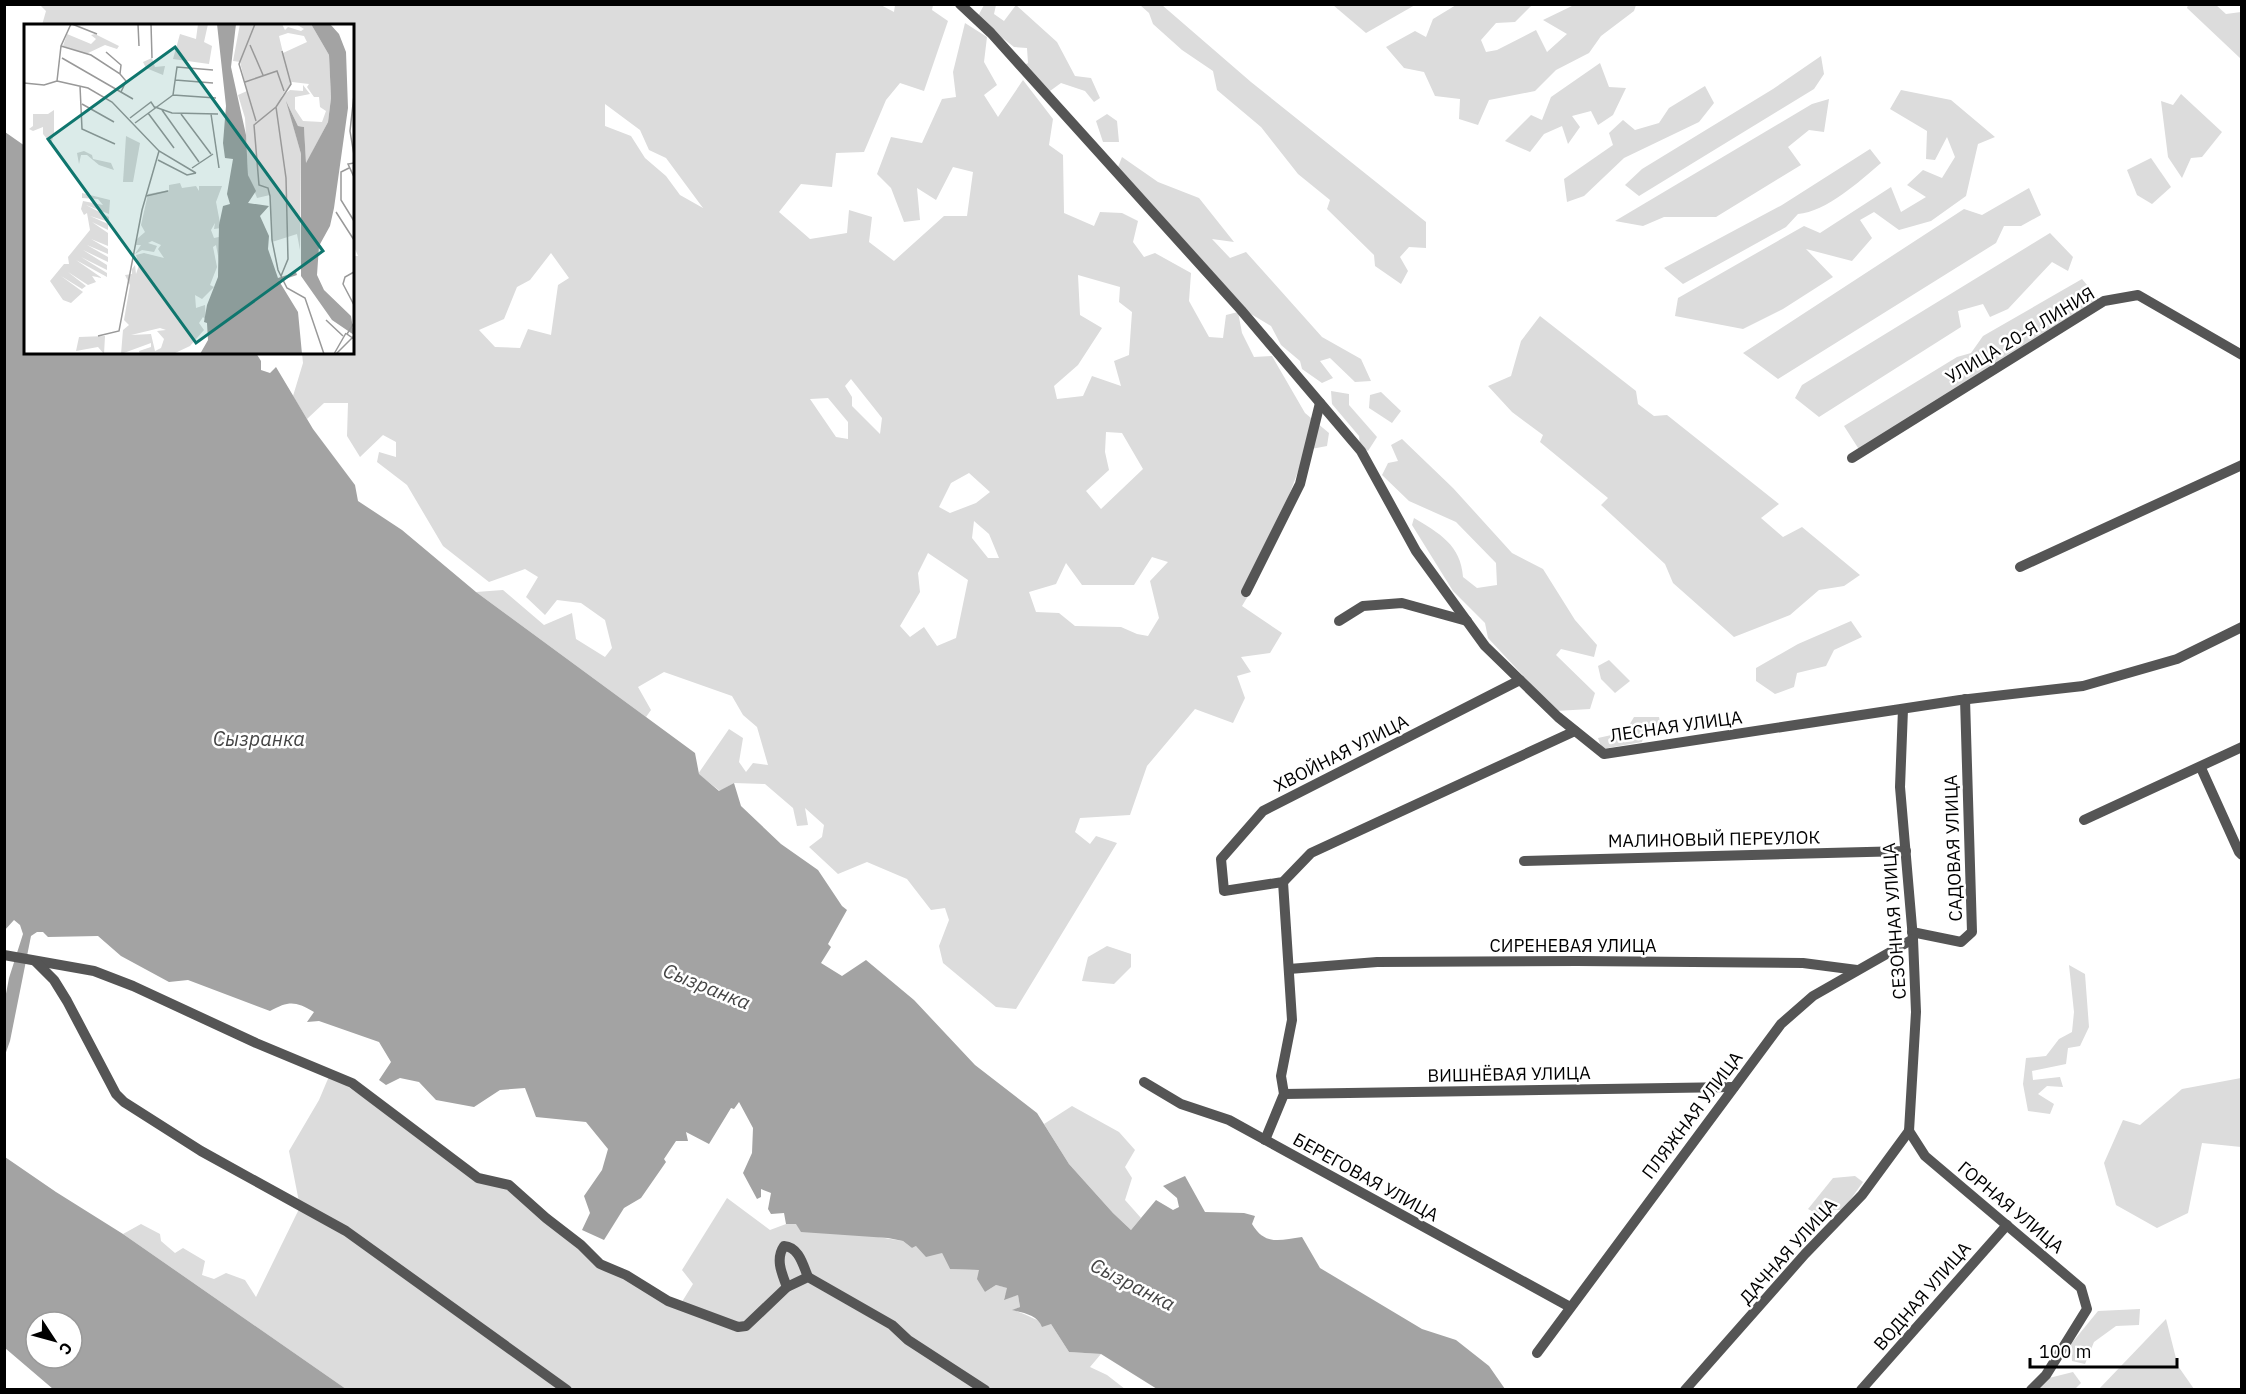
<svg xmlns="http://www.w3.org/2000/svg" width="2246" height="1394" font-family="'IBM Plex Sans',sans-serif">
<rect width="100%" height="100%" fill="#fff"/>
<g fill="#dcdcdc" fill-rule="evenodd">
<path d="M879 4 894 12 895 5H933L932 10 948 21 924 91 900 83 886 100 864 152 836 153 832 187 801 184 779 212 810 239 847 233 849 210 872 217 869 242 894 261 944 216H967L973 172 953 167 936 200 917 188 920 220 904 222 891 188 877 174 891 137 922 143 942 99 956 97 953 72 965 23 987 37 984 62 997 85 984 95 998 117 1023 80 1053 119 1049 145 1063 155 1064 213 1094 226 1100 212 1122 213 1138 221 1133 242 1144 257 1155 253 1191 273 1189 301 1209 337 1223 338 1226 315 1238 312 1242 333 1254 357 1272 356 1305 413 1329 433 1327 446 1306 450 1257 581 1242 606 1282 633 1270 653 1241 657 1251 672 1237 676 1245 698 1233 723 1195 709 1147 766 1130 815 1080 818 1075 832 1090 844 1096 836 1117 843 1016 1009 996 1007 943 963 939 946 949 920 945 908 931 910 907 879 867 862 838 874 809 847 822 837 824 825 805 808 808 825 797 826 793 808 765 784 734 783 720 791 698 774 729 729 743 738 739 762 746 772 753 763 768 765 757 727 743 715 732 696 664 672 638 687 651 710 646 717 476 592 503 590 544 625 572 613 576 639 605 657 612 648 605 620 581 603 557 600 545 615 526 597 538 577 525 569 489 582 443 546 407 485 377 462 379 452 396 457V442L383 435 360 457 347 436 348 403H324L307 419 293 396 303 363 302 353 352 352 353 256H358L352 242V26L42 25 46 11 40 5ZM605 104 640 130 649 150 666 158 703 208 680 195 666 176 645 158 631 136 605 126ZM551 253 569 278 558 285 551 335 528 329 520 348 495 347 479 330 504 319 517 287 530 280ZM1078 275 1120 287 1119 302 1132 312 1129 355 1114 361 1121 386 1092 376 1083 396 1057 399 1054 386 1078 365 1102 328 1080 315ZM851 379 882 418 880 434 852 406V397L845 386ZM828 398 848 422V439L836 437 810 399ZM1106 432 1122 433 1143 469 1101 509 1086 491 1109 470 1105 452ZM969 473 990 492 976 503 950 513 939 507 951 483ZM974 521 989 534 999 558H988L972 538ZM928 553 968 580 956 638 937 646 924 627 910 637 900 626 920 592 918 573ZM1152 557 1168 562 1150 581 1159 618 1148 636 1137 634 1121 627 1075 626 1059 613 1036 612 1029 592 1056 584 1066 563 1082 585H1134Z"/>
<path d="M1533 4 1515 22 1496 23 1481 40 1486 52 1497 50 1536 30 1547 52 1567 34 1543 20 1574 5H1636L1634 11 1601 36 1589 53 1556 70 1535 91 1489 100 1478 125 1459 119 1460 99 1435 96 1424 72 1404 68 1386 47 1415 31 1426 37 1433 19 1456 5Z"/>
<path d="M984 5H996L994 14 1004 21 1016 5 1057 42 1075 76 1091 78 1100 98 1094 102 1085 91 1061 83 1050 91 1020 68 1028 63 1027 48 1014 47 977 18Z"/>
<path d="M1140 5H1162L1251 82 1426 222V248L1409 247 1400 257 1408 271 1401 284 1375 266 1374 255 1327 209 1330 200 1298 174 1261 127 1217 90 1213 71 1182 50 1153 24 1149 13Z"/>
<path d="M1333 5H1415L1366 33Z"/>
<path d="M2188 5H2216L2226 14 2241 12V59L2187 8Z"/>
<path d="M1821 56 1824 74 1814 89 1639 196 1625 185 1642 169 1773 89Z"/>
<path d="M1600 63 1609 87 1626 88 1613 115 1598 125 1591 111 1572 116 1580 127 1568 144 1562 126 1544 134 1530 152 1505 141 1531 115 1542 120 1551 97Z"/>
<path d="M1705 86 1714 103 1699 122 1624 158 1584 196 1567 202 1564 179 1613 145 1609 133 1623 120 1635 130 1659 123 1669 108Z"/>
<path d="M1901 90 1951 100 1995 137 1978 144 1966 196 1931 221 1899 230 1874 212 1860 220 1872 238 1852 261 1806 249 1833 277 1783 309 1743 329 1675 316 1678 298 1804 226 1820 233 1891 187 1901 212 1926 197 1907 185 1923 170 1942 178 1955 157 1947 137 1935 160 1926 159 1927 131 1890 109Z"/>
<path d="M2181 94 2222 132 2202 157 2191 158 2182 178 2168 157 2161 101 2173 105Z"/>
<path d="M1829 99 1824 132 1809 130 1788 147 1801 165 1716 217H1664L1643 226 1615 221 1812 104Z"/>
<path d="M1107 114 1117 121 1119 142H1103L1096 121Z"/>
<path d="M1870 149 1881 163C1860 181 1826 212 1798 214L1786 227 1683 284 1664 268 1782 205Z"/>
<path d="M1122 157 1158 182 1199 198 1234 242 1212 239 1230 258 1246 252 1322 337 1361 359 1371 381 1355 382 1330 358 1320 361 1333 378 1322 383 1302 369 1300 361 1281 345 1271 326 1251 314 1118 167Z"/>
<path d="M2151 158 2171 187 2152 204 2137 195 2127 170Z"/>
<path d="M2029 188 2041 215 2021 226H2004L1996 243 1778 379 1743 353 1964 209 1982 215Z"/>
<path d="M2050 233 2073 257 2068 271 2052 262 2008 309 1990 317 1983 304 1958 311 1961 327 1819 417 1795 398 1802 385Z"/>
<path d="M2082 279 2103 304 1860 451 1844 426 1957 357 1971 353 1983 336Z"/>
<path d="M1540 316 1636 391 1638 404 1654 416 1667 415 1779 504 1761 518 1783 537 1802 527 1860 575 1844 586 1819 590 1790 615 1734 637 1673 583 1665 564 1601 505 1608 498 1540 442 1543 435 1512 412 1488 386 1511 376 1521 341Z"/>
<path d="M1331 391 1349 394V405L1377 437 1368 451 1360 446 1359 436 1332 404Z"/>
<path d="M1381 392 1401 411 1392 423 1369 408 1370 395Z"/>
<path d="M1402 439 1453 488 1512 553 1543 569 1575 620 1597 645 1594 657 1561 649 1556 655 1595 693 1590 709 1556 711 1488 638 1485 623 1453 591 1412 525 1414 518C1439 533 1461 545 1463 577L1477 588 1497 585 1496 563 1456 522 1409 501 1382 475 1388 463 1398 461 1391 445Z"/>
<path d="M1851 621 1862 637 1834 650 1826 666 1797 673 1794 687 1775 694 1756 681V668L1798 644Z"/>
<path d="M1609 660 1630 681 1615 693 1601 679 1598 666Z"/>
<path d="M1634 717H1659L1661 726 1645 730 1642 742 1602 749 1598 738 1625 732Z"/>
<path d="M1107 946 1131 954V967L1114 984 1082 981 1088 957Z"/>
<path d="M2069 965 2085 974 2089 1027 2080 1046 2068 1048 2066 1064 2032 1071 2033 1080 2060 1077 2063 1087 2047 1086 2038 1094 2054 1104 2050 1114 2028 1111 2023 1084 2026 1058 2046 1056 2059 1039 2072 1032 2074 1012Z"/>
<path d="M330 1074 478 1178 509 1185 600 1264 680 1305 693 1284 682 1270 727 1198 770 1230 786 1224H797L903 1241 912 1248 916 1246 942 1253 950 1269 979 1270 985 1292 996 1285 1008 1288 1004 1299 1018 1295 1020 1307 1013 1310C1027 1314 1038 1322 1051 1324L1069 1352 1101 1354 1090 1367 1107 1375 1125 1389H346L123 1234 141 1224 160 1234 161 1241 175 1253 183 1248 205 1261 202 1275 214 1279 226 1273 245 1280 256 1297 300 1207 289 1151 319 1100Z"/>
<path d="M2241 1078V1147L2202 1143 2188 1213 2157 1228 2116 1205 2104 1163 2123 1120 2140 1125 2182 1089Z"/>
<path d="M1072 1106 1119 1132 1135 1150 1125 1167 1132 1178 1125 1200 1141 1218 1131 1230 1113 1213 1069 1164 1044 1124Z"/>
<path d="M1855 1176 1863 1182 1843 1210H1832L1825 1218 1808 1209 1833 1178Z"/>
<path d="M2140 1309 2139 1325 2116 1326 2094 1342 2085 1364 2072 1361 2071 1344 2098 1311Z"/>
<path d="M2166 1319 2178 1366 2194 1389H2099Z"/>
<path d="M2073 1372 2081 1383 2075 1389 2039 1390 2045 1379Z"/>
</g>
<g fill="#a3a3a3" fill-rule="evenodd">
<path d="M5 132 25 146 26 352 256 353 261 361V370L270 373 276 367 313 429 355 485 358 501 402 530 476 592 695 753 699 774 719 791 734 783 741 806 781 844 818 870 842 906 847 910 828 944 831 947 821 963 842 976 866 960 914 1000 975 1065 1037 1113 1069 1164 1113 1213 1131 1230 1156 1200 1173 1210 1179 1207 1177 1198 1163 1186 1185 1176 1205 1212 1244 1213 1255 1216 1252 1224C1265 1246 1280 1240 1302 1237L1320 1268 1422 1329 1456 1340 1489 1366 1505 1389H1157L1101 1354 1069 1352 1051 1324 1042 1327C1038 1315 1024 1313 1012 1310L1020 1307 1018 1295 1004 1300 1007 1288 996 1285 985 1292 977 1279 979 1270 950 1269 942 1253 926 1257 916 1246 912 1248 903 1241 888 1238 801 1232 796 1224H786L784 1213 771 1214 768 1209 771 1193 761 1189V1197L757 1199 743 1173 752 1153 753 1128 739 1102 734 1109 731 1108 709 1144 686 1132 688 1141H676L664 1159 666 1162 641 1198 624 1208 604 1240 582 1230 590 1213 584 1196 602 1170 608 1149 586 1122 536 1117 525 1088 500 1090 474 1107 436 1100 419 1082 400 1078 386 1085 379 1080 391 1062 379 1042 319 1021 307 1022 314 1012C295 1001 289 1001 270 1011L188 980 169 982 121 956 98 936 48 937 43 932H37L31 936 10 1041 5 1055V999L9 978 23 934 20 925 14 920 4 931Z"/>
<path d="M5 1157 56 1192 123 1234 346 1389H53L5 1348ZM36 1322H72V1358H36Z"/>
</g>
<g fill="none" stroke-linecap="round" stroke-linejoin="round">
<g stroke="#555" stroke-width="10">
<path d="M960 4 991 33 1241 310 1361 451 1416 551 1485 646 1558 717 1604 754 1960 700 2083 686 2177 659 2242 627"/>
<path d="M1852 458 2104 301 2138 295 2242 355"/>
<path d="M2020 567 2242 465"/>
<path d="M1246 592 1300 484 1320 403"/>
<path d="M1339 621 1363 606 1402 603 1467 621"/>
<path d="M1520 680 1263 811 1221 859 1224 891 1283 882 1311 853 1575 731"/>
<path d="M1903 709 1900 787 1913 939 1916 1012 1909 1131"/>
<path d="M2201 768 2239 852 2242 855"/>
<path d="M2084 820 2242 747"/>
<path d="M1524 861 1906 851"/>
<path d="M1912 932 1961 942 1972 932 1965 699"/>
<path d="M4 955 94 971 133 986 256 1043 352 1083 478 1178 509 1185 546 1218 581 1245 600 1264 626 1275 668 1301 738 1327 746 1326 787 1287 808 1277 892 1325 908 1340 985 1390"/>
<path d="M36 962 54 980 67 1001 116 1094 124 1102 201 1151 346 1231 567 1390"/>
<path d="M1289 969 1377 962 1577 961 1803 963 1857 970"/>
<path d="M1144 1082 1181 1104 1229 1120 1570 1307"/>
<path d="M1284 1094 1734 1087"/>
<path d="M1909 1131 1925 1156 2081 1288 2087 1309 2046 1375 2031 1390"/>
<path d="M1265 1140 1284 1094 1281 1076 1292 1020 1283 882"/>
<path d="M787 1287C782 1274 775 1259 784 1246 799 1247 803 1265 808 1277"/>
<path d="M1537 1353 1781 1024 1813 996 1913 939"/>
<path d="M1685 1390 1805 1254 1862 1195 1909 1131"/>
<path d="M1861 1390 2007 1225"/>
</g>
</g>
<g text-anchor="middle" dominant-baseline="central" stroke-width="5" stroke-linejoin="round" paint-order="stroke">
<g font-size="18" fill="#000" stroke="#fff">
<text transform="translate(2020 335) rotate(-31)">УЛИЦА 20-Я ЛИНИЯ</text>
<text transform="translate(1676 726) rotate(-8)">ЛЕСНАЯ УЛИЦА</text>
<text transform="translate(1341 753) rotate(-27)">ХВОЙНАЯ УЛИЦА</text>
<text transform="translate(1714 839) rotate(-1)">МАЛИНОВЫЙ ПЕРЕУЛОК</text>
<text transform="translate(1953 848) rotate(-92)">САДОВАЯ УЛИЦА</text>
<text transform="translate(1894 921) rotate(-94)">СЕЗОННАЯ УЛИЦА</text>
<text x="1573" y="945">СИРЕНЕВАЯ УЛИЦА</text>
<text transform="translate(1509 1074) rotate(-1)">ВИШНЁВАЯ УЛИЦА</text>
<text transform="translate(1692 1115) rotate(-53)">ПЛЯЖНАЯ УЛИЦА</text>
<text transform="translate(1366 1177) rotate(29)">БЕРЕГОВАЯ УЛИЦА</text>
<text transform="translate(2011 1207) rotate(40)">ГОРНАЯ УЛИЦА</text>
<text transform="translate(1788 1251) rotate(-48)">ДАЧНАЯ УЛИЦА</text>
<text transform="translate(1922 1296) rotate(-49)">ВОДНАЯ УЛИЦА</text>
</g>
<g font-size="20" font-style="italic" fill="#444" stroke="#fff">
<text x="259" y="738">Сызранка</text>
<text transform="translate(707 986) rotate(22)">Сызранка</text>
<text transform="translate(1133 1284) rotate(27)">Сызранка</text>
</g>
</g>
<g transform="translate(24 24)">
<rect width="330" height="330" fill="#fff"/>
<path d="M174 0H184L180 18 188 22 185 40 149 35 156 10 172 15ZM216 0H258L261 6 264 3 277 7 280 5 272 0H287L305 31 307 74 304 98 282 140 280 103 274 102 263 79 277 130 276 226 273 210 248 218 246 171 233 174 224 151 221 94 214 71 223 67 216 38 209 37ZM264 9 280 12 283 18 259 29 255 12ZM268 58 285 60 283 63 290 73H295L296 83 302 87 298 98 279 97 271 85V73L286 70 279 61V67L266 66 257 73ZM43 10 67 20 72 15 67 11 71 10 95 22 93 25 81 21 62 30 39 22ZM128 34 131 43 141 42 139 51 122 44 119 38ZM30 86V110L27 120 19 110V103L9 107 5 105 9 102V90H24ZM102 112 116 119 109 158H99ZM60 127 68 131 69 135 87 139 90 146 75 141 63 131H57L55 140 53 129ZM156 159 158 164 172 162 175 167V162H198L192 178 197 204 190 205 191 199 187 206 190 214 195 213V237L192 221 189 223 193 243 186 261 190 263 178 275 171 271 172 284 181 281 182 296 179 293 175 299 180 306 166 322 149 330H116L115 327 127 323V319L97 330 99 306 105 301 100 296 106 261 101 251 108 250V245L111 241 112 250 115 241 112 231 120 229 140 234 134 225 137 221 128 217 124 219 133 222 130 228 118 226 111 230 117 221H112L113 215 121 208 117 201 124 170 145 166V161ZM136 304 142 306 133 307 140 315 137 324 131 327 127 310 107 311ZM58 169 86 176 85 190 62 181 85 193V198L66 192 84 200V206L68 198 84 209V222L67 215 84 225V230L63 221 84 233V238L59 226 83 241V246L57 233 83 249V253L52 236 78 254 68 252 72 258 64 261 44 248 62 262 58 265 37 252 59 268 47 279 39 276 26 257 40 240H45L44 233 66 206 63 189 60 191 57 185 59 177 79 181 74 175 58 174ZM81 312 80 330 74 323 52 327 55 313Z" fill="#dcdcdc" fill-rule="evenodd"/>
<path d="M193 0H212L207 43 222 111 224 151 232 167 224 179 245 182 236 192 245 212 244 225 254 254 272 248 273 251 255 257 274 288 278 330H176L184 316 183 299 180 298 183 281 194 253 195 201 199 182 206 180 203 170 209 135 201 134 199 119 202 82ZM287 0H306L315 10 322 28 324 84 310 184 306 202 295 222 293 251 300 266 327 292 330 311 308 296 277 252V130L262 77 274 102 280 103 282 139 304 98 307 74 305 31Z" fill="#a3a3a3"/>
<path fill="none" stroke="#999" stroke-width="1.5" d="M48 0 73 10M114 0 115 22M127 0 128 34M231 0 215 40 232 97M226 21 239 51M37 22 67 31 96 50 97 41 82 28M38 34 109 75M96 50 102 57 97 68M151 56 189 59M33 57 64 64 88 78 135 127 172 149M33 57 37 22 47 0M221 58 253 47 260 67M0 59 20 61 33 57M56 62 58 105 91 120M149 71 153 43 189 46M149 71 192 74M330 71 326 107 330 131M58 80 90 98M131 83 148 89 194 90M252 83 230 101 235 161 244 164 246 172 248 216 254 246 263 264 281 274 300 330M138 86 175 138M124 89 150 124M157 90 187 130M187 90 195 144M106 94 127 78 131 84M111 99 149 71M134 136 163 151 172 149M330 139 324 140 330 153M168 144 189 130M325 144 317 148V176L330 197M122 172 144 167M312 188 330 216M330 248 321 253 319 260 330 281M257 252 264 235 262 154 252 83 267 60 258 27M302 296 319 312M74 312 95 307 118 186 135 127M330 315 323 310 330 299M310 330 322 309M312 330 330 312"/>
<path fill="#0f766e" fill-opacity="0.15" stroke="#0f766e" stroke-width="3" d="M151 23 299 227 172 319 24 115Z"/>
<rect width="330" height="330" fill="none" stroke="#000" stroke-width="3"/>
</g>
<rect width="2246" height="1394" fill="none" stroke="#000000" stroke-width="12"/>
<g transform="translate(54 1340) rotate(126)"><circle r="28" fill="#ffffff" stroke="#999999" stroke-width="1.5"/>
<path d="M0-4.5L10 22L0 15L-10 22Z" fill="#000000"/>
<text y="-9" font-size="16" font-weight="bold" text-anchor="middle" fill="#000000">С</text>
</g>
<path d="M2030 1358v9h147v-9" fill="none" stroke="#000000" stroke-width="3"/>
<text x="2039" y="1358" font-size="18" fill="#000000" stroke="#ffffff" stroke-width="4.5" paint-order="stroke">100 m</text>
</svg>
